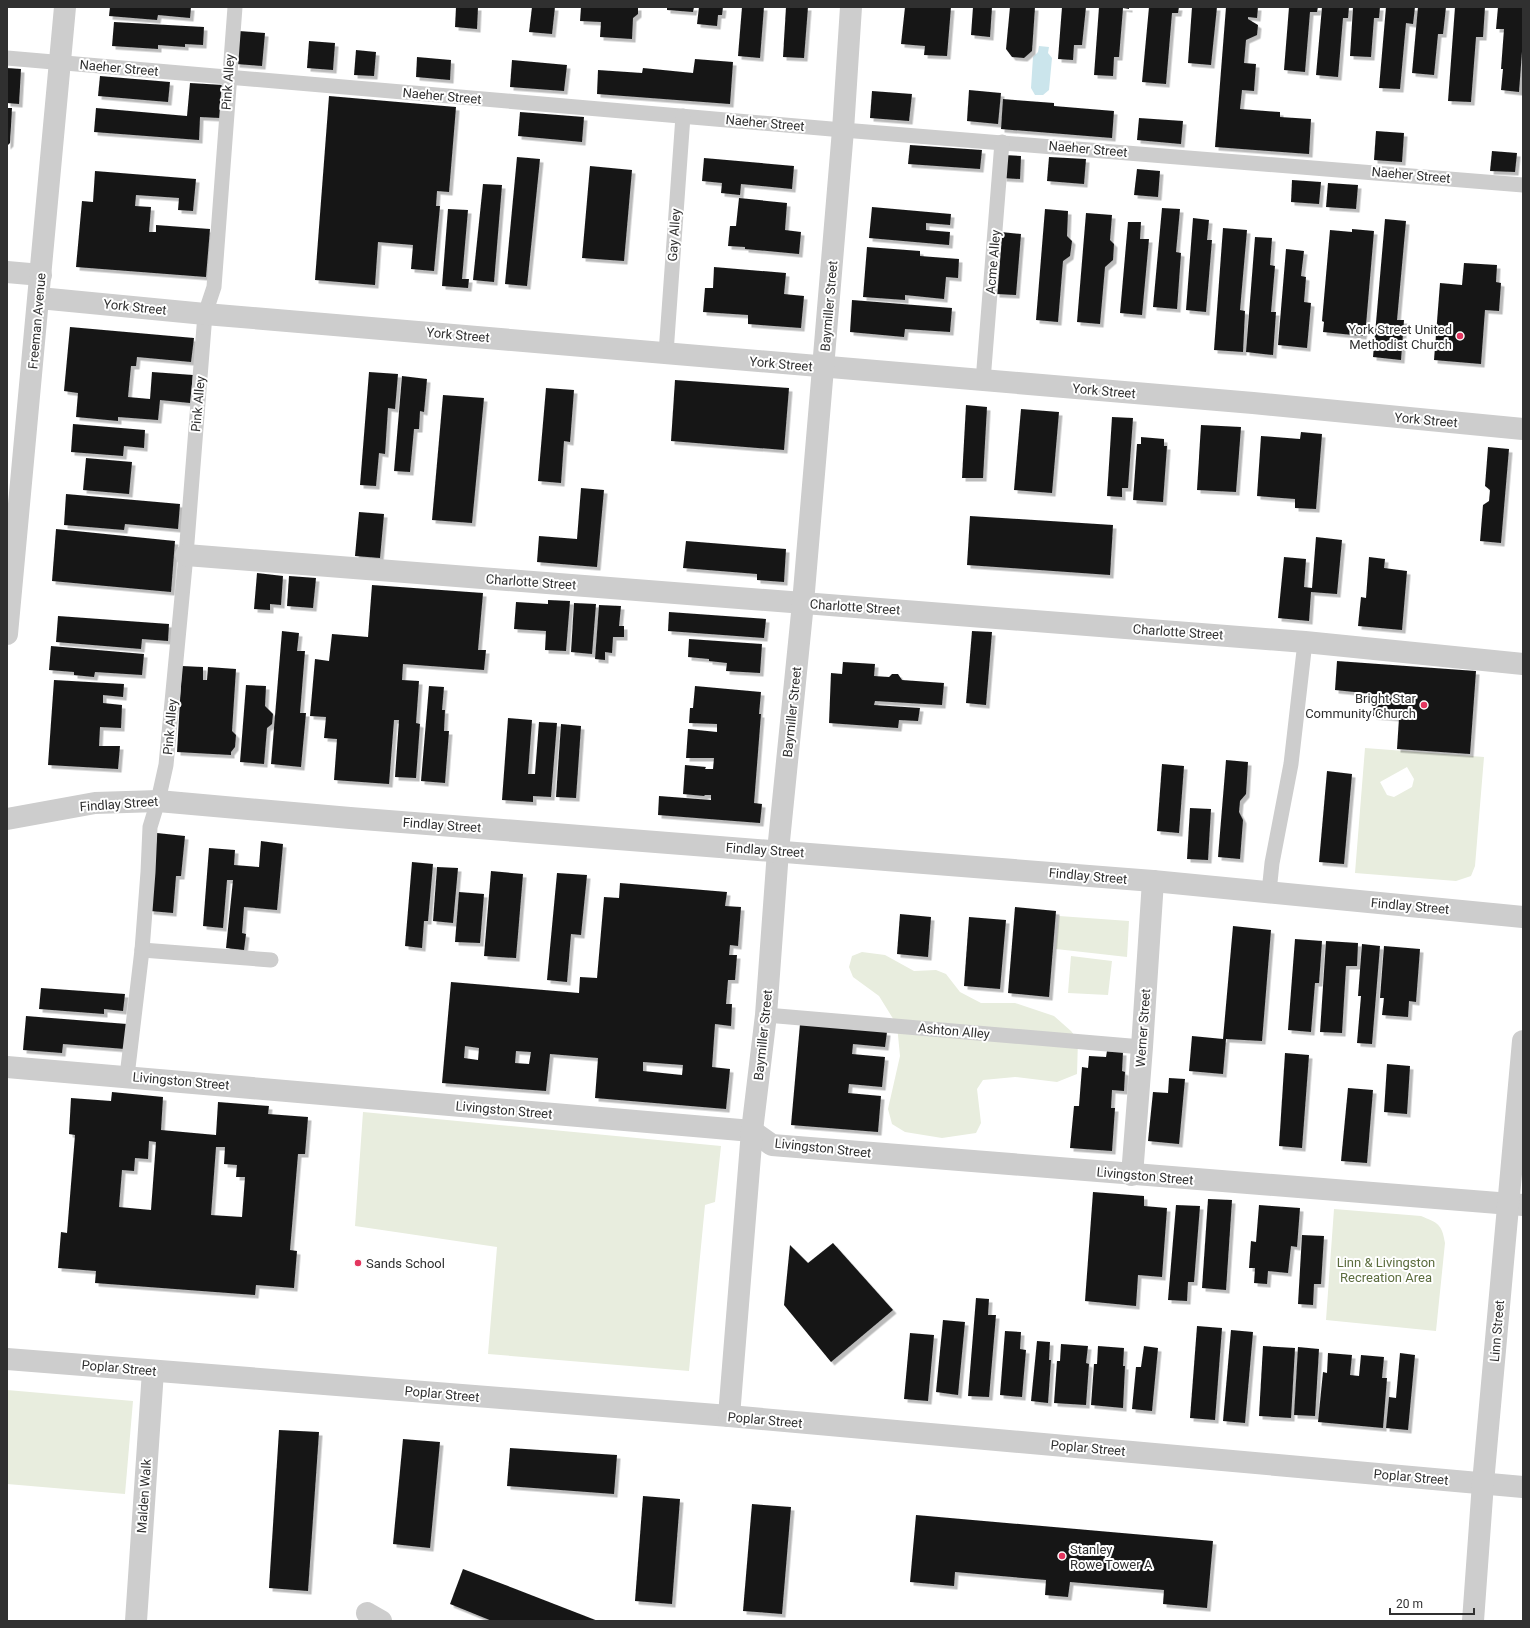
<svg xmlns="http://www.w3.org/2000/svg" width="1530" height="1628" font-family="Roboto,sans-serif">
<defs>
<filter id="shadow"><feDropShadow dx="3.5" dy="3.5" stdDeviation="0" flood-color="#0004"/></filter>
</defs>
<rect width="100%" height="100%" fill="#fff"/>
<g fill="#e8edde" fill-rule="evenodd">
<path d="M1365 748 1484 757 1475 866 1471 876 1456 881 1355 873ZM1407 767 1414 779 1412 787 1394 797 1387 795 1380 782Z"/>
<path d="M1059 916 1129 921 1127 957 1056 949Z"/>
<path d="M862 952 885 955 914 971 936 970 946 974 960 992 981 1003H1015L1054 1016 1071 1031 1078 1040 1077 1074 1057 1082 1015 1077 983 1080 977 1089 981 1123 976 1133 942 1138 905 1132 892 1124 888 1109 900 1056 897 1025 879 996 853 977 849 967 852 956Z"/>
<path d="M1071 956 1112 961 1108 995 1068 993Z"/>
<path d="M363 1112 721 1146 715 1202 705 1205 689 1371 488 1354 497 1247 355 1226Z"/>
<path d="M1334 1209 1421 1216C1438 1223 1442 1224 1445 1243L1436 1331 1326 1320Z"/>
<path d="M7 1390 133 1401 125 1494 7 1484Z"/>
</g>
<path fill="#cbe5ec" d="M1039 46 1049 47 1048 53 1052 58 1049 90 1043 95H1035L1031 88 1033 57 1038 52Z"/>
<g fill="#171717" fill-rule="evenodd" filter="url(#shadow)">
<path d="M110 7H191L190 18 158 15 157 20 109 16Z"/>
<path d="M456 7H478L477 29 455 27Z"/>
<path d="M532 7H555L552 34 529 32Z"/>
<path d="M581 7H638V14L633 18 632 39 600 37 601 22 580 21Z"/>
<path d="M667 7H694L693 12 667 10Z"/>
<path d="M699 7H723L722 15H718L717 26 697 24Z"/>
<path d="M742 7H764L760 58 738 56Z"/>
<path d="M786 7H808L804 58 783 57Z"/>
<path d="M905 7H951L947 56 924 55 925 46 901 44Z"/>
<path d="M973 7H992L990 37 971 35Z"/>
<path d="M1010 7H1035L1032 51 1024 58 1012 57 1006 49Z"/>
<path d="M1062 7H1086L1082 45H1074L1073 60 1058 59Z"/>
<path d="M1099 7H1129V9L1123 8 1119 57H1114L1113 76 1094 75Z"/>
<path d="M1149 7H1179L1178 13H1172L1166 84 1142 82Z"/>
<path d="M1192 7H1217L1211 65 1188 63Z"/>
<path d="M1226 7H1258L1257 18 1248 17V19L1258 25 1257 35 1246 40 1244 63 1256 64 1254 91 1242 90 1240 109 1280 112V117L1311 119 1309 154 1215 147Z"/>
<path d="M1289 7H1318L1317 12H1310L1305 72 1284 70Z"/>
<path d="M1322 7H1349L1348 18H1343L1338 77 1316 75Z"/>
<path d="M1353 7H1380L1379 18H1374L1371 57 1350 56Z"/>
<path d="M1386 7H1415L1413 24 1406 23 1400 89 1379 88Z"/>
<path d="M1418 7H1446L1443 34H1438L1434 75 1412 73Z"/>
<path d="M1455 7H1485L1483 37H1476L1471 102 1448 101Z"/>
<path d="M1498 7H1523V38L1519 92 1501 90 1503 69H1501L1504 29H1496Z"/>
<path d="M114 22 204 27 203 45 185 44V47L158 45V49L112 46Z"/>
<path d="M239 31 265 33 262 66 236 64Z"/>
<path d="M309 41 335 43 333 70 307 68Z"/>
<path d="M356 50 376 52 374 76 354 75Z"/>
<path d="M417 57 451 60 450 80 416 77Z"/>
<path d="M695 59 733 62 730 104 597 94 598 70 642 73 643 68 693 73Z"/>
<path d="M512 60 567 65 564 91 510 87Z"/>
<path d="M7 68 21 69 19 104 7 103Z"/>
<path d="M100 76 170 82 168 102 98 96Z"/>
<path d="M190 83 223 85 220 118 200 117 199 140 94 132 96 108 187 116Z"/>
<path d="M969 90 1001 93 998 124 967 121Z"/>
<path d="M872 91 912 94 909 121 870 118Z"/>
<path d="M329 96 456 107 449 192 437 191 436 206H440L434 271 411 269 413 245 378 242 375 285 315 280Z"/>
<path d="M1003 99 1054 103V106L1114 111 1112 138 1001 129Z"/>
<path d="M7 108H12L10 143 7 146Z"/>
<path d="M520 112 584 117 582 142 518 136Z"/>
<path d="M1139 118 1183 121 1181 144 1137 140Z"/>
<path d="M1376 131 1404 133 1402 162 1374 160Z"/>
<path d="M910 145 982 150 980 169 908 164Z"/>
<path d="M1492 151 1517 153 1515 172 1490 171Z"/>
<path d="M1004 155 1021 156 1020 179 1003 178Z"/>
<path d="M517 157 540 159 527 286 505 284Z"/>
<path d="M1049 157 1086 159 1084 184 1047 181Z"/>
<path d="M704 158 794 166 792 189 741 184 740 195 721 193 722 183 702 181Z"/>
<path d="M590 166 632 170 624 261 582 258Z"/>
<path d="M1137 169 1160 171 1158 197 1134 195Z"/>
<path d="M95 171 196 179 193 211 178 210 179 198 136 195 135 206 151 207 149 232H156V225L210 229 206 277 76 267 82 201 93 202Z"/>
<path d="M1292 180 1321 182 1319 204 1291 202Z"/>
<path d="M1328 183 1358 185 1356 209 1326 207Z"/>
<path d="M483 184 502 185 494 282 473 280Z"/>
<path d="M739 198 787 203 785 230 801 232 799 254 745 249V247L728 246 730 226H736Z"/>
<path d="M872 207 951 214 950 225 926 223V230L950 232 949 245 869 238Z"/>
<path d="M1162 208 1180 209 1176 252 1181 253 1177 309 1153 307Z"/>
<path d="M448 209 468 210 462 279H469L468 288 442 286Z"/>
<path d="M1045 209 1068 211 1067 236 1072 241 1070 256 1063 261 1058 322 1036 320Z"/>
<path d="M1086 213 1112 215 1110 240 1114 244 1113 260 1105 267 1100 324 1077 322Z"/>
<path d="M1193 218 1209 220 1207 240H1212L1206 312 1186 310Z"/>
<path d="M1385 219 1406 221 1397 320H1404L1401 360 1373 357Z"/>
<path d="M1128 222H1141L1140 239H1149L1142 315 1120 313Z"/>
<path d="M1223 228 1247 230 1240 310 1245 311 1243 352 1214 350Z"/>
<path d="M1352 229 1374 231 1366 325H1365L1363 336 1323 332 1324 322 1322 321 1330 230 1352 232Z"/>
<path d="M1001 232 1021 234 1016 295 996 294Z"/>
<path d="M1255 237 1272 238 1270 265 1275 266 1271 312H1276L1273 355 1246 352Z"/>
<path d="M867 247 920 251V256L959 259 958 278 946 277 944 299 905 295V300L863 297Z"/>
<path d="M1286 249 1304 251 1301 276 1306 277 1304 302 1311 303 1307 348 1278 345Z"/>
<path d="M1464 263 1497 265 1496 282 1501 283 1499 311 1485 310 1481 364 1434 360 1440 283 1462 285Z"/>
<path d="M714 267 786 273 784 294 804 296 801 328 748 324V315L703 312 705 288H713Z"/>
<path d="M852 300 952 308 950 332 905 329 904 337 850 332Z"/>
<path d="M70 327 194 338 191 362 137 357 136 366H131L128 397 150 399 152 372 193 375 190 403 160 400 158 420 118 417V421L76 417 78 393 64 391Z"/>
<path d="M369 372 398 374 395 409 388 408 385 454 379 453 376 486 360 485Z"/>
<path d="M402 376 427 379 424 412 420 411 419 429H414L410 472 394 471Z"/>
<path d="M675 380 789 388 784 450 671 441Z"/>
<path d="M546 388 574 390 570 442 564 441 561 483 538 481Z"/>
<path d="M443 395 484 398 472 523 432 520Z"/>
<path d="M966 405 987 407 983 478H962Z"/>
<path d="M1021 409 1059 412 1052 493 1014 490Z"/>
<path d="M1112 417 1133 418 1128 488H1122V497L1107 496Z"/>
<path d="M73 424 145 430 144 448 124 446 123 456 71 452Z"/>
<path d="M1201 425 1241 427 1236 492 1197 490Z"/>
<path d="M1301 432 1322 434 1316 509 1295 508V499L1257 496 1261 436 1300 439Z"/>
<path d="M1141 437 1164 439V446H1167L1163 502 1133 500 1137 444H1141Z"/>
<path d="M1488 447 1509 449 1501 543 1480 541 1483 505 1489 501 1490 490 1485 486Z"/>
<path d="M86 458 132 462 129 494 83 490Z"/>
<path d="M581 488 604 490 597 567 537 562 539 536 577 539Z"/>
<path d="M66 494 180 504 178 529 125 524 124 530 64 525Z"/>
<path d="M359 512 384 514 380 558 355 556Z"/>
<path d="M970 516 1113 525 1110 575 967 565Z"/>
<path d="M56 529 175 541 171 592 52 581Z"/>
<path d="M1316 537 1342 540 1337 594 1311 592 1309 621 1278 618 1284 557 1306 559 1304 587 1312 588Z"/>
<path d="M686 541 786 549 784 582 757 580V574L683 568Z"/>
<path d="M1369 557 1385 559 1384 568 1407 571 1402 630 1358 626 1361 597 1366 598Z"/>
<path d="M257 573 283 576 281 605 270 604V610L254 609Z"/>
<path d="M289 576 316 578 313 608 287 606Z"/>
<path d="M372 585 483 593 478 650H486L484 670 403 664 402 680 419 681 416 723 420 724 416 778 395 777 399 720H394L389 784 334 780 337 739 324 738 326 717 310 716 315 659 329 661 332 634 368 637Z"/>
<path d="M548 600 570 601 566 651 545 650 546 631 514 629 516 602 548 604Z"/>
<path d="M574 603 596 604 592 654 571 652Z"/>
<path d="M599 605 621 606 619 626H624V637H613L612 653 605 652V660L595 659Z"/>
<path d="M669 612 766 619 764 638 668 631Z"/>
<path d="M58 616 169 624 168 641 142 639 141 649 56 642Z"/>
<path d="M282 631 299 633 297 651H305L300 713H306L301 767 271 764Z"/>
<path d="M972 631 992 632 986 705 966 703Z"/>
<path d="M689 639 762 644 760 673 726 671 727 663 709 661V659L688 657Z"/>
<path d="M51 646 144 654 142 675 95 672 94 677 74 675V672L49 670Z"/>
<path d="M1337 661 1476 671 1470 754 1397 749 1399 718 1373 716 1374 694 1335 690Z"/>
<path d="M843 662 875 664 874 676 889 677 892 674H898L902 680 944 683 942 705 875 701 874 705 920 708 918 721 899 720 898 728 829 723 831 673 842 674Z"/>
<path d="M182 666 203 667V680H207L208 667 236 669 232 731 236 735 235 747 231 752V755L177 752Z"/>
<path d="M54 680 124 684 123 697 103 695V703L122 705 121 728 100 727 99 746H120L118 769 48 765Z"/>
<path d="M246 685 266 686 265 706 273 714 272 724 267 728 264 764 240 762Z"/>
<path d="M429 686 444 687 442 710H445L444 731H449L445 783 421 781Z"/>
<path d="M695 686 761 692 759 714H761L754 803 762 804 760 823 658 815 659 796 711 800V795H705L704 796 683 794 685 765 706 767 705 769H713L714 758H686L688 729 717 732V724L689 723 690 708H693Z"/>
<path d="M508 718 532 720 528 774H535L539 722 557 723 551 797 533 796V802L502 800Z"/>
<path d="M561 724 581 726 576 798 556 797Z"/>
<path d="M1226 760 1248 762 1246 794 1240 801 1239 812 1243 820 1240 859 1218 857Z"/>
<path d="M1162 764 1184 766 1179 833 1157 831Z"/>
<path d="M1327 771 1352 774 1344 864 1319 862Z"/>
<path d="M1190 808 1211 809 1208 860 1187 859Z"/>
<path d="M157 833 185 836 181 876H176L173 913 150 911Z"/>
<path d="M261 841 283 844 277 910 244 907 242 933 246 934 244 950 226 948 233 880H227L223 928 203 926 209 848 235 850 234 865 259 867Z"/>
<path d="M412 862 433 864 428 921H424L422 948 405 946Z"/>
<path d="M437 867 458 868 453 923 433 921Z"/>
<path d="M491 871 523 874 516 958 484 956Z"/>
<path d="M557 873 587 875 581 935 571 934 567 982 547 980Z"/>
<path d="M620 883 727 892 725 906 741 907 738 946 730 945 729 955H737L735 980H728L726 1004H732L731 1026 715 1024 712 1067 730 1069 726 1109 595 1098 598 1058 550 1054 546 1091 442 1083 451 982 579 993 580 977 597 978 604 897 619 898ZM465 1046 479 1048 478 1060 464 1058ZM516 1051 531 1052 529 1064 515 1063ZM643 1062 683 1065 682 1075 643 1071Z"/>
<path d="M459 892 484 894 480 943 455 942Z"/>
<path d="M1015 907 1056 911 1049 997 1008 993Z"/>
<path d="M900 914 931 917 928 957 897 954Z"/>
<path d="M969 917 1006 920 1000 989 964 986Z"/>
<path d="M1233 926 1271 930 1262 1041 1226 1039 1223 1074 1189 1071 1192 1036 1223 1039Z"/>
<path d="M1295 939 1322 941 1319 983H1315L1311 1032 1288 1030Z"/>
<path d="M1326 941 1358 943 1357 966H1346L1342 1033 1320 1032Z"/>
<path d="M1362 944 1380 946 1372 1044 1357 1043 1361 996H1358Z"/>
<path d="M1384 946 1420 949 1416 1002 1409 1001 1408 1017 1382 1015 1384 998H1380Z"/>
<path d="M41 988 125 994 123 1011 104 1009V1014L39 1009Z"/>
<path d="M26 1016 127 1024 125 1049 63 1044 62 1053 23 1050Z"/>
<path d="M800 1024 887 1032 885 1047 853 1044 852 1054 885 1057 882 1087 849 1084 848 1093 881 1096 878 1132 791 1125Z"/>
<path d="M1107 1051 1123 1052 1122 1071 1125 1072 1124 1091 1112 1090 1111 1108H1115L1112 1151 1070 1148 1074 1106H1079L1082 1067 1088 1068 1089 1056 1106 1057Z"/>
<path d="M1285 1053 1309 1055 1302 1148 1279 1146Z"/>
<path d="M1387 1064 1410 1066 1407 1114 1384 1112Z"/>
<path d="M1169 1078 1185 1079 1179 1144 1148 1141 1153 1092 1168 1093Z"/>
<path d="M1348 1088 1373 1090 1367 1163 1341 1161Z"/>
<path d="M112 1092 163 1097 161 1130 216 1135 218 1102 269 1106 268 1114 308 1117 305 1154H298L290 1250 297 1251 294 1288 256 1285 255 1295 95 1283 96 1271 58 1268 61 1232 67 1233 75 1135 69 1134 71 1098 111 1101ZM149 1141 156 1142 151 1210 119 1207 122 1170 134 1171 135 1158 148 1159ZM216 1147H225L224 1164 237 1165 236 1177H245L242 1217 211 1215Z"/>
<path d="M1093 1192 1144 1196V1206L1167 1208 1162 1277 1138 1275 1136 1306 1085 1301Z"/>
<path d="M1208 1199 1232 1200 1226 1290 1202 1288Z"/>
<path d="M1176 1205 1200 1206 1194 1282H1188L1187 1301 1168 1300Z"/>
<path d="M1259 1205 1300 1208 1297 1247 1291 1246 1288 1273 1268 1271 1267 1284 1254 1283 1255 1268H1249L1251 1241 1256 1242Z"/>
<path d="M1302 1235 1324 1236 1321 1284H1314L1313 1305 1298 1304Z"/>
<path d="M833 1243 893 1310 831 1362 784 1305 790 1245 808 1263Z"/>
<path d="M976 1298 989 1299 988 1315H996L989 1397 968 1396Z"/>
<path d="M943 1320 965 1322 958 1395 936 1392Z"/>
<path d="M1197 1326 1222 1328 1215 1420 1190 1418Z"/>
<path d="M1231 1330 1253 1332 1245 1423 1223 1421Z"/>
<path d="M1005 1331 1021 1332 1020 1349 1026 1350 1022 1397 1000 1395Z"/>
<path d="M910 1333 934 1335 928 1401 904 1399Z"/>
<path d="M1037 1341 1050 1342 1049 1360H1051L1048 1403 1031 1401Z"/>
<path d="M1061 1344 1088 1346 1086 1363 1089 1364 1086 1405 1054 1403 1057 1361H1060Z"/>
<path d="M1098 1346 1124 1348 1123 1366H1125L1123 1408 1091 1405 1094 1364H1097Z"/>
<path d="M1144 1346 1158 1348 1152 1411 1132 1409 1136 1367H1141Z"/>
<path d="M1263 1346 1295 1348 1291 1418 1259 1416Z"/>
<path d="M1298 1347 1319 1349 1315 1416 1294 1415Z"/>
<path d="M1328 1353 1352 1355 1350 1375 1359 1376 1361 1355 1384 1357 1382 1378H1387L1383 1428 1318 1422 1323 1372 1327 1373Z"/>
<path d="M1400 1353 1415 1355 1408 1430 1386 1428 1389 1397 1396 1398Z"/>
<path d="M279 1430 319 1432 308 1591 269 1588Z"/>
<path d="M403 1439 440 1442 430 1548 393 1544Z"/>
<path d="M510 1448 617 1455 614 1494 507 1486Z"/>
<path d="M643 1496 680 1499 672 1604 635 1601Z"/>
<path d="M752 1504 791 1507 782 1614 743 1611Z"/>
<path d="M916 1515 1213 1541 1207 1608 1163 1604 1164 1590 1070 1582 1068 1597 1045 1595 1046 1580 955 1572 954 1586 910 1582Z"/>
<path d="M463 1569 513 1588 598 1621H492L450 1604Z"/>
</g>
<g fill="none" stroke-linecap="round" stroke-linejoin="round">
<g stroke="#cdcdcd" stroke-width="15">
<path d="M7 58 843 130 1523 185"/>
<path d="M666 353 683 116"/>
<path d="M983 381 1002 142"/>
<path d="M1269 892 1272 863 1291 764 1305 642"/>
<path d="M142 950 271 960"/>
<path d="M766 1015 1142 1047"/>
<path d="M127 1076 142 950 148 872 150 827 158 801 166 765 186 555 205 314 214 287 235 7"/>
</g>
<g stroke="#cdcdcd" stroke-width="22">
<path d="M7 272 41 275"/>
<path d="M39 298 205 314 1253 403 1523 429"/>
<path d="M186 555 1305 642 1523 664"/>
<path d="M7 634 65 7"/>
<path d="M7 1067 752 1131 772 1145 1523 1205"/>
<path d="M1132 1175 1142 1047 1153 881"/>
<path d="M7 1359 729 1416 1523 1487"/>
<path d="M729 1416 752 1131 766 1015 778 851 803 603 823 368 843 130 851 7"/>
<path d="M367 1613 381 1621"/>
<path d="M136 1621 153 1371"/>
</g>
<g stroke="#cdcdcd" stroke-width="22">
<path d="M7 819 95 803 158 801 350 818 1153 881 1523 917"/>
<path d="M1473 1621 1483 1483 1523 1041"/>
</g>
</g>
<g fill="#e3365f" stroke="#fff" stroke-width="1.5">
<circle cx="1460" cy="336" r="4"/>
<circle cx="1424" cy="705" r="4"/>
<circle cx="358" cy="1263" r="4"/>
<circle cx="1062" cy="1556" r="4"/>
</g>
<g text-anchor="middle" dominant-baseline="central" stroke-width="4" stroke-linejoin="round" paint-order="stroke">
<g font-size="13" fill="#303030" stroke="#fff">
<text transform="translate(119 68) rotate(5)">Naeher Street</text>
<text transform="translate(228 82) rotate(-86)">Pink Alley</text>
<text transform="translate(442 96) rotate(5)">Naeher Street</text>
<text transform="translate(765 123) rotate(5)">Naeher Street</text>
<text transform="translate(1088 149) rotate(5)">Naeher Street</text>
<text transform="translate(1411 175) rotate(5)">Naeher Street</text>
<text transform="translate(674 235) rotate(-86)">Gay Alley</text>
<text transform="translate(993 262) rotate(-85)">Acme Alley</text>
<text transform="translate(829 306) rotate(-85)">Baymiller Street</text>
<text transform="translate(135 307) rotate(6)">York Street</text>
<text transform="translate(37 321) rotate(-85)">Freeman Avenue</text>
<text transform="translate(458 335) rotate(5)">York Street</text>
<text transform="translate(781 364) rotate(5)">York Street</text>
<text transform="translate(1104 391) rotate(5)">York Street</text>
<text transform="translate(198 404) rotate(-85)">Pink Alley</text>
<text transform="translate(1426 420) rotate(5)">York Street</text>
<text transform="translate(531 582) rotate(4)">Charlotte Street</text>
<text transform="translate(855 607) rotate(4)">Charlotte Street</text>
<text transform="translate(1178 632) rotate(4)">Charlotte Street</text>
<text transform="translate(792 712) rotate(-84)">Baymiller Street</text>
<text transform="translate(170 727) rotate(-85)">Pink Alley</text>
<text transform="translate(119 804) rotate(-4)">Findlay Street</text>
<text transform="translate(442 825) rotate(4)">Findlay Street</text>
<text transform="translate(765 850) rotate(4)">Findlay Street</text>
<text transform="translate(1088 876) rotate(5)">Findlay Street</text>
<text transform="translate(1410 906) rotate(5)">Findlay Street</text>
<text transform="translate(1143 1028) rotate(-86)">Werner Street</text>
<text transform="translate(954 1031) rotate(5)">Ashton Alley</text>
<text transform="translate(763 1035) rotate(-84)">Baymiller Street</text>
<text transform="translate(181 1081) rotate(5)">Livingston Street</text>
<text transform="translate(504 1110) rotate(5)">Livingston Street</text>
<text transform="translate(823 1148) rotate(6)">Livingston Street</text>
<text transform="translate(1145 1176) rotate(5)">Livingston Street</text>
<text transform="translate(1497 1331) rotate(-85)">Linn Street</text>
<text transform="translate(119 1368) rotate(5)">Poplar Street</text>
<text transform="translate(442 1394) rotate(5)">Poplar Street</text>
<text transform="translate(765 1420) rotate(5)">Poplar Street</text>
<text transform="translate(1088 1448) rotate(5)">Poplar Street</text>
<text transform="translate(1411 1477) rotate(5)">Poplar Street</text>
<text transform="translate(144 1496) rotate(-86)">Malden Walk</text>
</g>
<g font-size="13" fill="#303030" stroke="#fff" text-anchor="end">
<text x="1452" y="329">York Street United<tspan x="1452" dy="15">Methodist Church</tspan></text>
<text x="1416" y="698">Bright Star<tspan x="1416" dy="15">Community Church</tspan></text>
<text x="366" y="1263" text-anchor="start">Sands School</text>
<text x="1070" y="1549" text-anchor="start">Stanley<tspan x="1070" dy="15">Rowe Tower A</tspan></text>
</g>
<g font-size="13" fill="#5b6c3d" stroke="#fff">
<text x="1386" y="1262">Linn &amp; Livingston<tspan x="1386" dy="15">Recreation Area</tspan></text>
</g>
</g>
<rect width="1530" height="1628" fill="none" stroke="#303030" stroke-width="16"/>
<path d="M1390 1608v6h84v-6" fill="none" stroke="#303030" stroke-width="2"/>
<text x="1396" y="1608" font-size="12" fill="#303030" stroke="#ffffff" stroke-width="3" paint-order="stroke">20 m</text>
</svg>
